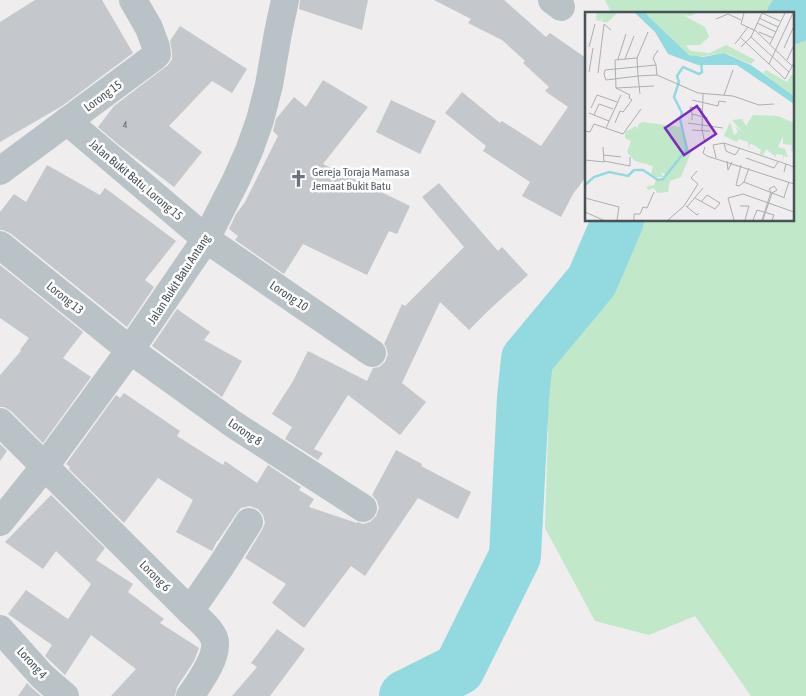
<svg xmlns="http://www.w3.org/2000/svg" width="806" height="696" font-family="'Asap Condensed',sans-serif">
<rect width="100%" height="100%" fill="#efeded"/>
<path fill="#c0e8c9" d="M605 0H806V696H751L695 616 649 635 595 621 545 528 548 432 544 361 606 280 620 220H792V14H612Z"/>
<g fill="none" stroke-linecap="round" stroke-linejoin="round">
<g stroke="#92dae0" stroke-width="52">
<path d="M792 18 806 11"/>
<path d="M405 696 459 669 515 556 523 398 527 359 592 281 618 220"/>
</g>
</g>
<g fill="#c4c8cc">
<path d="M35 0H102L133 53 62 106 0 142V22Z"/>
<path d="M300 0H368L362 30 299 9Z"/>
<path d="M434 0H504L546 37 550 33 586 58V177L573 194 561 217 522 196 530 182 483 151 486 146 445 113 462 92 500 123 502 121 541 146 568 107 545 91 549 87 523 63 525 61 502 40 468 23 471 19Z"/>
<path d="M180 26 247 69 232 93 212 81 169 126 202 152 174 187 119 145 98 127 114 106 168 65 172 59V52L170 41Z"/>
<path d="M323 80 368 107 323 164 410 206 397 234 389 231 367 275 303 244 284 274 235 240 238 236 229 229 236 214 245 202 278 136 273 131 276 119 294 97 306 107Z"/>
<path d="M391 100 436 121 420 154 376 132Z"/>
<path d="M47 165 100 195 105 188 176 241 145 280 154 287 127 327 10 233 3 230H0V212L14 194 26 202Z"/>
<path d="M439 183 498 251 502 247 528 275 490 309 469 330 440 302 402 383 426 402 400 435 348 395 314 449 323 453 318 460 285 439 292 427 272 414 293 381 308 351 367 381 373 368 379 367 385 362 388 354 386 347 384 344 402 304 405 306 464 247 422 197Z"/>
<path d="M0 265 83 332 63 358 91 377 43 443 11 411 4 407H0V375L21 351 20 350 29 338 0 318Z"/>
<path d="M177 309 210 332 204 340 242 361 222 397 152 346Z"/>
<path d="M124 393 180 431 177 436 223 465 225 461 257 483 268 465 301 487 299 490 314 499 309 507 357 523V522L363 524 370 522 376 516 379 508 377 501 372 495 396 450 422 464 421 466 471 492 458 519 418 498 365 576 351 566 304 628 272 603 286 584 245 558 262 530 265 523 263 515 258 509 250 506 241 508 236 514 218 541H217L212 551 176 532 193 500 158 478 124 523 69 469 70 467 66 464 116 395 120 398Z"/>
<path d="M0 444 7 451 0 461Z"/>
<path d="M51 495 105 548 96 560 133 584 128 592 164 619 160 623 199 648 194 661 177 687 175 696H111L136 669 91 635 65 675 45 656 52 645 8 614 26 590 68 619 91 584 56 551 43 569 5 542Z"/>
<path d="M277 629 305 649 270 696H232L257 667 251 663Z"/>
<path d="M27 683 32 688 41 696H18Z"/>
</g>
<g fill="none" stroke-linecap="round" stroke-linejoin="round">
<g stroke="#b9c3c7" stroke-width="28">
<path d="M552 0 561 7"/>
<path d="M67 121 206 239 372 353"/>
<path d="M0 171 154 57 157 54 156 47 149 28 133 0"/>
<path d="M0 245 130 350 233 424 363 508"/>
<path d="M0 422 190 611 221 566 249 522"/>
<path d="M0 522 45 466 130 350 206 239 236 180 249 151 260 120 269 85 278 33 285 0"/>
<path d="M0 629 42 676 65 696"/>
<path d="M190 696C199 683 220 655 214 638 210 628 198 619 190 611"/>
</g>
</g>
<defs>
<symbol id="church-bare" viewBox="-9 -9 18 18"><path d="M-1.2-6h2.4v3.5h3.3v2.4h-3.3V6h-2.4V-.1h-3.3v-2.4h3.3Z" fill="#6b7280" stroke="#fff" stroke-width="2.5" paint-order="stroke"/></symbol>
</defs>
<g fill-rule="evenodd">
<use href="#church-bare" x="286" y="166" width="25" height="25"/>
</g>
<g text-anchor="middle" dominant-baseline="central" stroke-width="5" stroke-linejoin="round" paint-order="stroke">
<g font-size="10" fill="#667074">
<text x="125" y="124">4</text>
</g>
<g font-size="12" fill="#475257" stroke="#fff">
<text transform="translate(103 96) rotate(-36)">Lorong 15</text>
<text transform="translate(136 180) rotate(40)">Jalan Bukit Batu, Lorong 15</text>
<text transform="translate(179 279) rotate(-57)">Jalan Bukit Batu Antang</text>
<text transform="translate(289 296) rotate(34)">Lorong 10</text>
<text transform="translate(65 298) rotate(39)">Lorong 13</text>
<text transform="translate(245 432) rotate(34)">Lorong 8</text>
<text transform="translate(155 576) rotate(45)">Lorong 6</text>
<text transform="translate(32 663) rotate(47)">Lorong 4</text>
</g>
<g font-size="12" fill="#5b616d" stroke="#fff" text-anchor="start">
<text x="312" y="172">Gereja Toraja Mamasa<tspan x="312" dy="14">Jemaat Bukit Batu</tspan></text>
</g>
</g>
<g transform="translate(585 12)">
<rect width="209" height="209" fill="#efeded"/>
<path d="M12 1H32L23 10H17L18 6 15 9 11 8ZM60 1H111L106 4 98 3 120 15 124 25 115 33H101L105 39 125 41 141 33 170 48 166 52 140 41 112 45 103 42ZM181 58 202 70 209 59V84L178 61ZM168 103 193 104 209 111V139H206L207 133 198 132V124L193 135 200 137 203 145 199 144 198 148V143L191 142V145L181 137 178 143 175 142 176 138 169 133 165 132 164 137 163 130 154 127 152 130 139 124 145 110 149 123 153 120 150 114 158 121 147 108 157 107 161 114ZM57 110 95 115 103 137 107 138 96 165 85 169 83 180 72 181 69 176 64 178 61 175 69 173 71 168 74 169 82 163 75 160 79 165H71L66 162 68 154 50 149 42 140 46 129 40 126V120L51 114 53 118V113Z" fill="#c0e8c9"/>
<path d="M50 1H60L104 43 118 45 139 41 166 53 209 84V92L152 53H113L83 42 70 20Z" fill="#92dae0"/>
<path fill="none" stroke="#92dae0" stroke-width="2.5" d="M0 173 9 165 24 160 43 164 49 158H58L73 168 78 167 102 137 95 107 97 101 89 85 94 70 92 64 98 55 114 62 117 60 116 49"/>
<path fill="none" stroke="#acafb1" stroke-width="1" d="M159 1 156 12 171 19 207 54M177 1 195 9M208 1 184 52 200 67 209 51M174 6 193 15M131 7 143 2 156 8M172 11 191 20M174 20 188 26M166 25 204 60M156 26 184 52M150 32 163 15M185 32 200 1M4 35 10 12M156 35 166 25 177 1M199 36 209 14M52 46 63 20M33 47 41 22M40 47 49 24M202 48 209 33M71 53 68 46 73 38M4 60 8 36M13 61 19 12 26 18M19 62 20 58 71 53 72 63M19 62 21 68 53 64 55 82M69 74 31 76 30 48 52 46 53 64 72 63 113 81 148 84 174 93 189 92M118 82 117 118 120 131M139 83 148 58M107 88 133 94 134 89 141 90M6 96 12 83 32 90M4 101 24 109M107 102 105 95 117 97M9 103 14 92 28 97M107 108V102L123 106M30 111 35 99 38 100 47 88 44 86 45 83 31 76M103 111 138 116M21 116 36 83M107 118 125 119M0 119 5 120 9 112 38 122 56 97M139 131 141 139 150 143 155 136M120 135 118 141 122 144 209 172M19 143 36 145M131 146 128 133 139 131 201 152M161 146 189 156 193 150M0 148 19 150 18 135M19 149 45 154V145M142 149 143 158 147 150M156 153 151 173 154 174 159 170M164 156 159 170 200 186M199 160 201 152 209 155M199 185 204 170M0 186 34 195 32 208M110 186 119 191 130 197 135 191 122 183 116 190M101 194 112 203 114 201M155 194H164L160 208M102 195 118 176M0 200 18 208M49 208V202H55L58 195 62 196 69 180M83 208 99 194 113 172 106 166 112 159M149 208 143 186 158 182 209 200M168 208 172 198 189 203 187 208M177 208 186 180 184 177 189 174 192 178 187 181 178 208"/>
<path fill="#7b2cbf" fill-opacity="0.15" stroke="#7b2cbf" stroke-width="2.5" d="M112 94 131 122 99 143 80 116Z"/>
<rect width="209" height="209" fill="none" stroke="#475257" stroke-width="2.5"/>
</g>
</svg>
